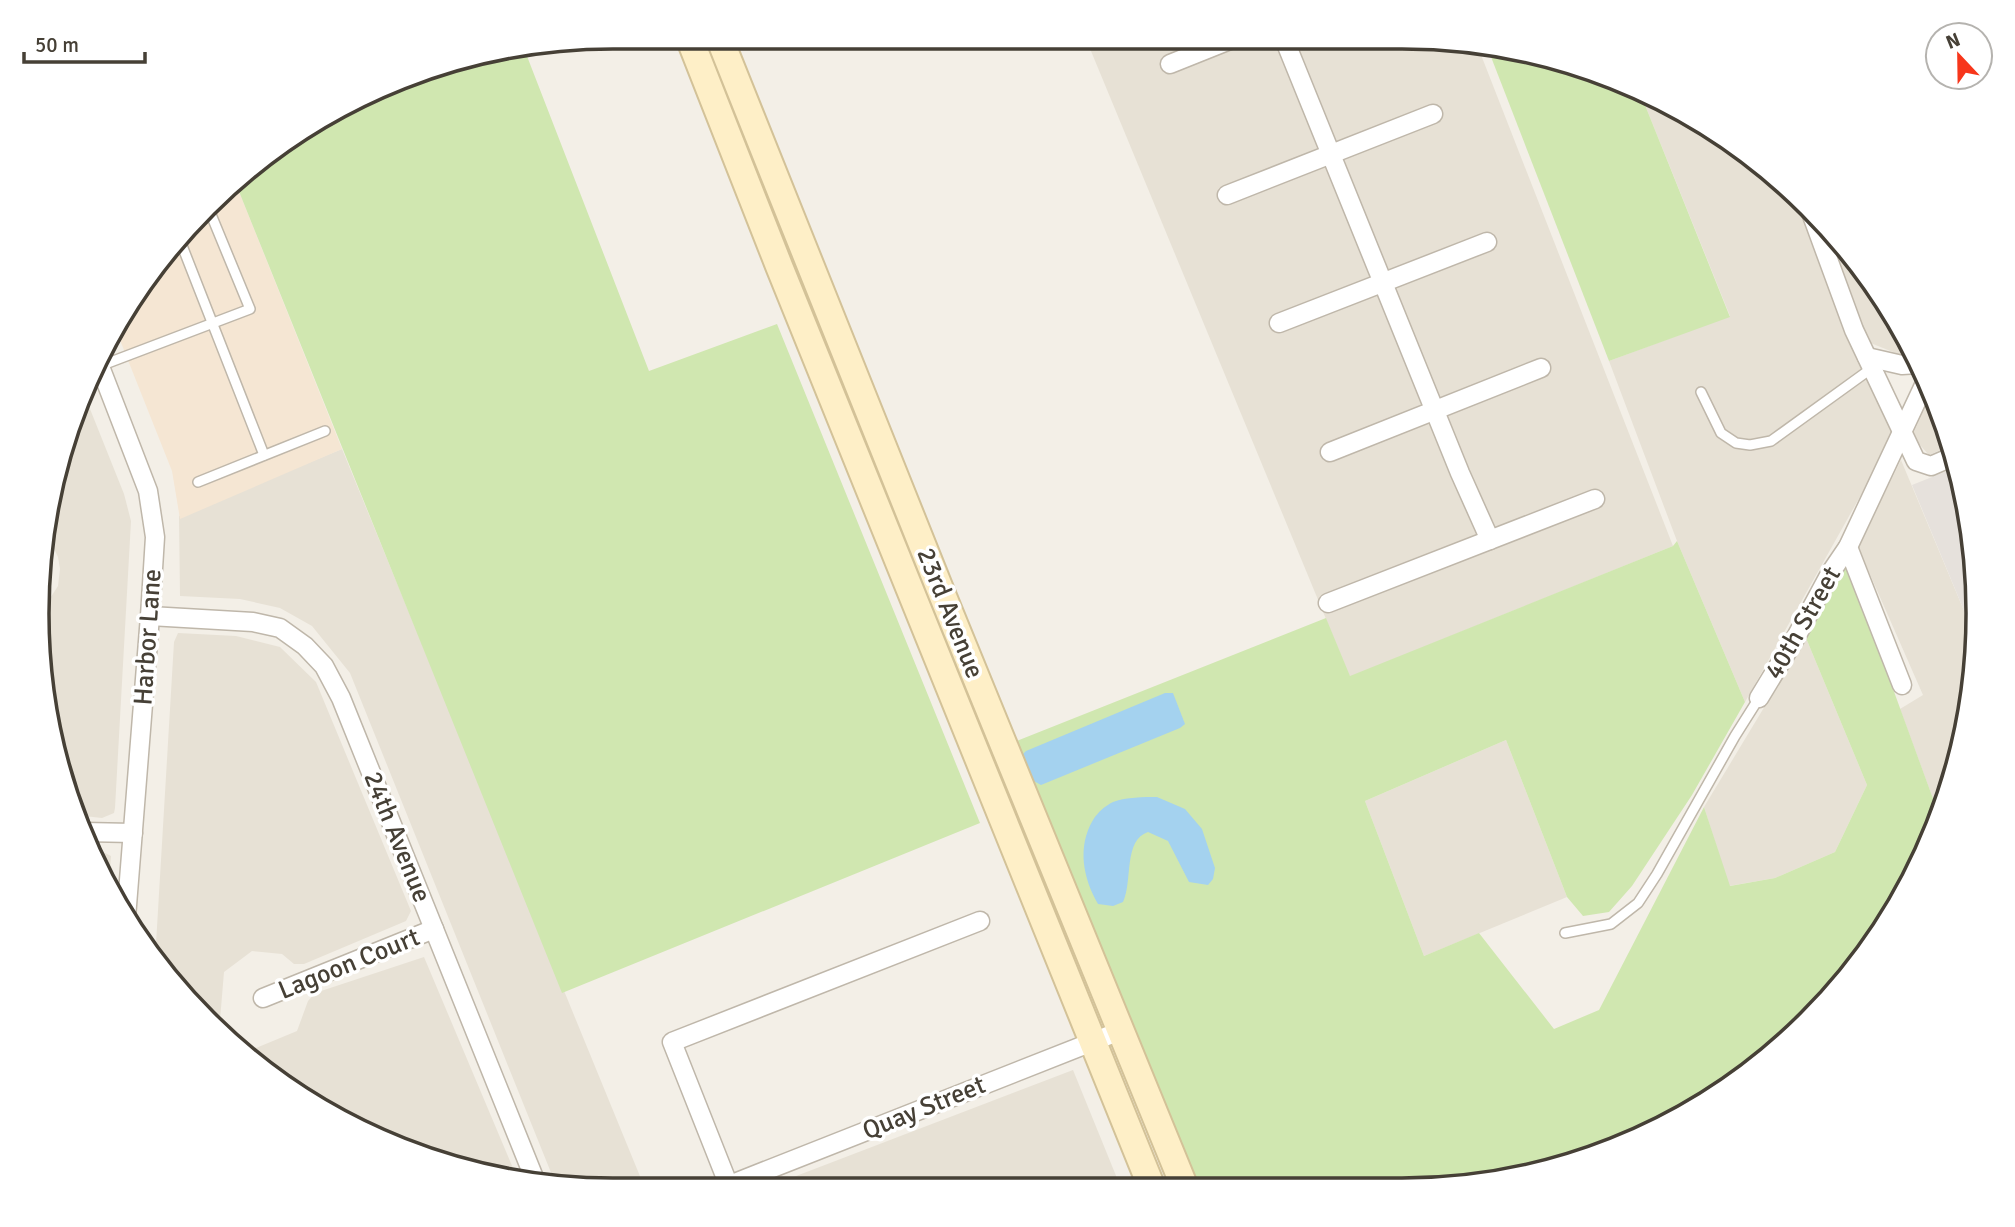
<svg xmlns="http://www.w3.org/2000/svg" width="2015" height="1227" font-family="Signika,sans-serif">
<rect width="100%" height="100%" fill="#f3efe7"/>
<g fill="#e7e1d5">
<path d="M1086 39 1476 42 1673 546 1350 677Z"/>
<path d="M1639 90 1752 156 1804 204 1898 431 1890 443 1745 702 1677 541 1609 361 1730 316Z"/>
<path d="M1819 218 1835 233 1901 325 1917 360H1913L1868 342Z"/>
<path d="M1932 393 1948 428 1952 445 1929 455 1912 436Z"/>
<path d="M84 394 124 494 131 521 115 808 114 813 102 818 75 815 67 799 37 613 38 606 49 600 58 586 60 569 58 557 49 538 67 428Z"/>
<path d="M342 449 644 1186 556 1185 350 673 312 626 280 608 240 599 180 596 179 516Z"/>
<path d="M1901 460 1977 642V651L1959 762 1939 815 1900 709 1923 695 1858 547Z"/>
<path d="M178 633 236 636 280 647 316 682 411 911 406 921 304 964H294L282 954 252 951 224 972 220 1020 256 1048 297 1031 308 1001 315 993 424 957 518 1180 393 1146 263 1071 153 954 156 944 174 642Z"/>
<path d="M1806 638 1867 785 1835 852 1775 878 1729 886 1704 807Z"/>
<path d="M1506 740 1567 897 1424 956 1365 801Z"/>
<path d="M93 852H103L111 856 109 883Z"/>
<path d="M1073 1070 1121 1188 770 1186Z"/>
</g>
<path fill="#f5e6d3" d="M236 184 342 449 180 519 172 471 116 330 134 293Z"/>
<path fill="#e6e1dc" d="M1957 467 1973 538 1977 642 1912 485Z"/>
<g fill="#d0e7b0">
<path d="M1486 44 1622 81 1639 90 1730 317 1609 361Z"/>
<path d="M525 51 649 371 777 324 980 823 562 993 236 184 263 156 428 67Z"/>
<path d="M1677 541 1745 702 1692 795 1632 886 1609 912 1583 916 1567 897 1506 740 1365 801 1424 956 1479 933 1554 1029 1599 1010 1704 807 1730 886 1775 878 1835 852 1867 785 1806 638 1846 560 1939 815 1919 868 1859 964 1781 1047 1690 1113 1551 1170 1440 1189 1185 1188 1004 746 1326 618 1350 676 1673 546Z"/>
</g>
<g fill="#a4d2ef">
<path d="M1165 693H1173L1185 724 1180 728 1041 785 1032 780 1022 755 1026 751Z"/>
<path d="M1157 797 1185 809 1202 829 1215 868 1213 879 1208 885 1189 882 1168 841 1148 832C1123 840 1133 882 1123 902L1113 906 1098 904C1083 878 1077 847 1093 820 1098 812 1105 806 1113 802 1127 797 1143 797 1157 797Z"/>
</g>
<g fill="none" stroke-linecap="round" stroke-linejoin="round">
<defs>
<g id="lane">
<path d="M181 243 264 455"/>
<path d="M100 366 250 309 210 212"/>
<path d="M1701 392 1721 433 1736 443 1750 445 1771 441 1872 368"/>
<path d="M198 482 325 431"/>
<path d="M1565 933 1611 924 1638 903 1657 874 1735 736 1759 698"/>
</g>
<g id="street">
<path d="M1285 41 1460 473 1490 540"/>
<path d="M1170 64 1230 40"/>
<path d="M1227 195 1433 114"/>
<path d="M1810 210 1854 330 1916 461 1931 466 1954 456"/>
<path d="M1279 323 1487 242"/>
<path d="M1867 357 1902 365 1918 364"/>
<path d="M99 364 148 491 155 537 150 616 126 918"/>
<path d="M1330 452 1541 368"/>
<path d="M1848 547 1902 685"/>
<path d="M1328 603 1595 499"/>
<path d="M150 616 253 622 280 628 305 646 324 666 341 698 537 1185"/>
<path d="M1759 698 1796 637 1831 572 1848 547 1926 381"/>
<path d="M84 832 133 833"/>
<path d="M263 998 434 929"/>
<path d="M727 1186 1120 1031"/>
<path d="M729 1186 672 1042 980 921"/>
</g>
<g id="secondary">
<path d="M689 37 779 266 1152 1188"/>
<path d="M719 37 942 594 1185 1188"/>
</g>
</defs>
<use href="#lane" stroke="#bfb7aa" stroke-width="12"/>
<use href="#street" stroke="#bfb7aa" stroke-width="21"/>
<use href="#secondary" stroke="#d3c298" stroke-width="30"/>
<use href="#lane" stroke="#fff" stroke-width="9"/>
<use href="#street" stroke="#fff" stroke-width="18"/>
<use href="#secondary" stroke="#feefc7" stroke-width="26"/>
</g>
<g text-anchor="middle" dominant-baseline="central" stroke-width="7" stroke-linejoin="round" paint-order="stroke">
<g font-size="26" fill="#464036" stroke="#fff">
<text transform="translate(950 613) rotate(68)">23rd Avenue</text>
<text transform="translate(1803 623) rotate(-60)">40th Street</text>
<text transform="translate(148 637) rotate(-86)">Harbor Lane</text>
<text transform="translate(397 837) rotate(68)">24th Avenue</text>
<text transform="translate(349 964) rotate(-22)">Lagoon Court</text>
<text transform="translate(924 1108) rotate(-22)">Quay Street</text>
</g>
</g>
<path d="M0 0H2015V1227H0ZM613 49H1402A564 564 0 0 1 1966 613V614A564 564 0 0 1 1402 1178H613A564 564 0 0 1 49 614V613A564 564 0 0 1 613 49Z" fill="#fff" fill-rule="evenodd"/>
<path fill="none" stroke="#464036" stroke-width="3.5" d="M613 49H1402A564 564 0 0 1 1966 613V614A564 564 0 0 1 1402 1178H613A564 564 0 0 1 49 614V613A564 564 0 0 1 613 49Z"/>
<g transform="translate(1959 56) rotate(338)"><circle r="33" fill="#ffffff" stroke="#b5b3af" stroke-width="2"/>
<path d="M0-5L12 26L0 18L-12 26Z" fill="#f7361b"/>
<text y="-10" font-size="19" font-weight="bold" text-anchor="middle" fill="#464036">N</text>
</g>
<path d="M24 52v10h121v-10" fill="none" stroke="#464036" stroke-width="3.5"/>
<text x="35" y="52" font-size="21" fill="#464036" stroke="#ffffff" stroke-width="5" paint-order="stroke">50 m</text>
</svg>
